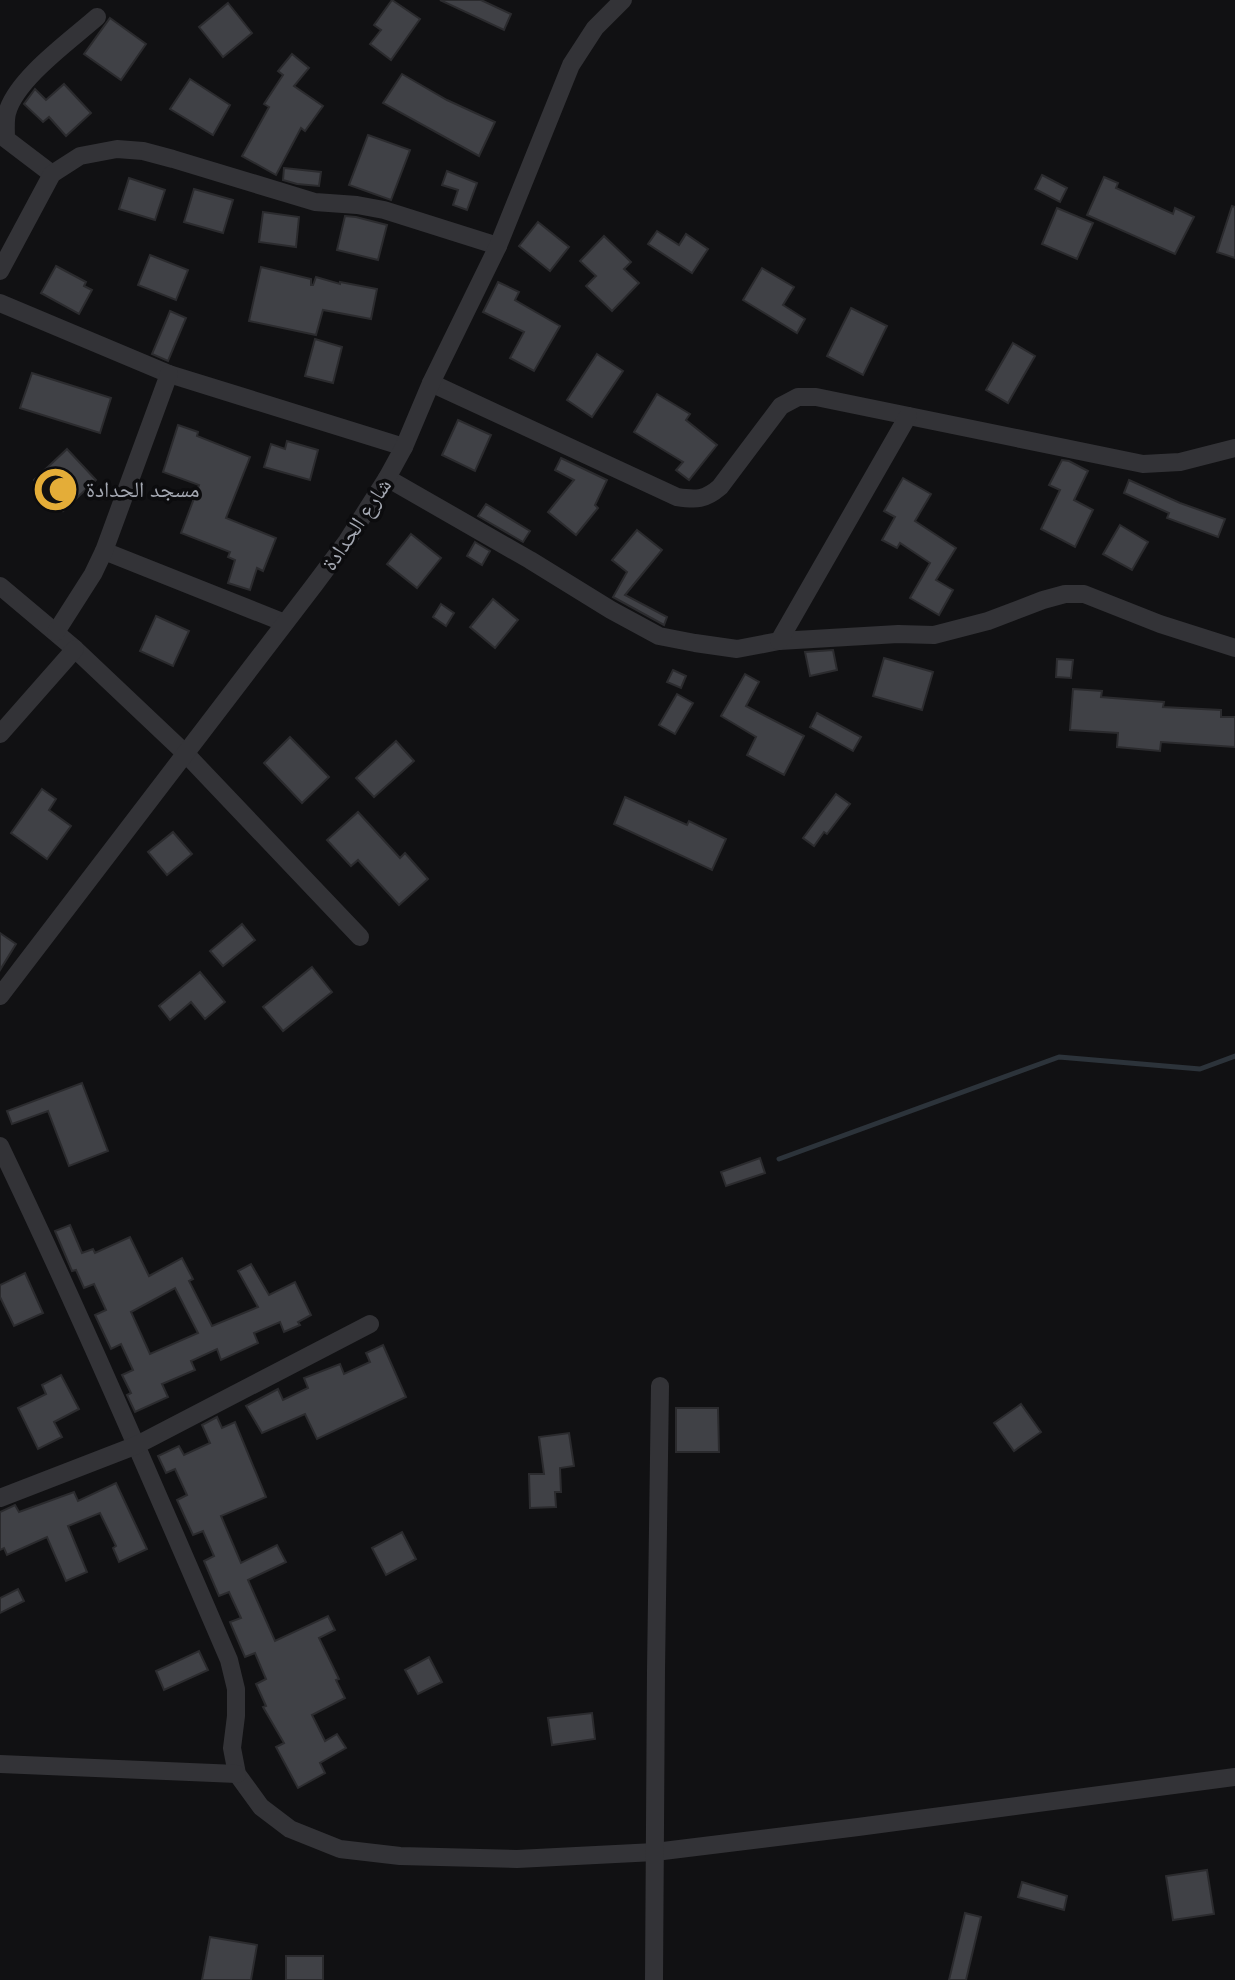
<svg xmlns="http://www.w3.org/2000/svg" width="1235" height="1980" font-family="Raleway,'Noto Naskh Arabic',sans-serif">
<rect width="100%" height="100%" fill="#111113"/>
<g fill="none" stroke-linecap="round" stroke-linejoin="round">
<path stroke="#2c333a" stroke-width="5" d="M779 1159 1059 1057 1200 1069 1235 1056"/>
</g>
<g fill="#404146" stroke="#2b2b2e" stroke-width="2" fill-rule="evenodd">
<path d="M392 0 420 19 391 60 370 44 381 30 374 25Z"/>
<path d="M440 0H481L511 14 504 30Z"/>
<path d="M228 3 252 33 223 57 199 27Z"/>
<path d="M110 18 146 44 121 80 84 54Z"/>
<path d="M292 54 309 68 294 86 323 106 305 131 301 128 276 175 242 156 269 107 264 104 283 75 278 71Z"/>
<path d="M402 74 447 100 495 122 479 156 383 103Z"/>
<path d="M190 79 230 105 213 135 170 109Z"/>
<path d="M64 84 91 113 66 136 49 117 43 122 24 104 35 89 46 100Z"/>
<path d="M368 135 410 150 391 200 349 185Z"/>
<path d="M284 168 321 172 319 186 297 184 283 180Z"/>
<path d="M447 171 477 183 467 210 453 205 458 190 442 185Z"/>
<path d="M1042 175 1067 188 1060 202 1035 189Z"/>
<path d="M1104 177 1118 183 1116 188 1173 214 1175 208 1194 217 1175 254 1087 215Z"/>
<path d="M129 178 165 190 155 220 119 209Z"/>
<path d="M194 189 233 200 223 233 184 222Z"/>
<path d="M1232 206 1235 207V258L1217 252Z"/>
<path d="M1057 208 1093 223 1077 259 1042 244Z"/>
<path d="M263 212 299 217 296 247 259 242Z"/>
<path d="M345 216 356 217 387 225 378 260 337 250Z"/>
<path d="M538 222 569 247 550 271 519 246Z"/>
<path d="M657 231 679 245 686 234 708 249 692 273 648 244Z"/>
<path d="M604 236 631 262 624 269 639 283 612 311 586 286 596 276 580 261Z"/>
<path d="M150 255 188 270 176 300 138 285Z"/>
<path d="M56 266 86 282 84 286 92 290 79 314 41 293Z"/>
<path d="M261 267 311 279V285H313L316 277 340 284V282L377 289 371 319 323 310 316 335 249 321Z"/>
<path d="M762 268 794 287 783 305 805 319 797 333 743 300Z"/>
<path d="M498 282 519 292 515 300 560 326 534 371 510 358 524 332 483 312Z"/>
<path d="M851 308 887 326 863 375 827 356Z"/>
<path d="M170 311 186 318 168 361 152 354Z"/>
<path d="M315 339 342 347 333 383 305 376Z"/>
<path d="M1013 343 1035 356 1008 403 986 390Z"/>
<path d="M597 354 623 371 592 417 567 400Z"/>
<path d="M32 373 111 398 100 433 20 408Z"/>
<path d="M657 394 690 414 686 420 717 445 689 480 676 470 683 462 634 432Z"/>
<path d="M458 420 491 435 475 471 442 455Z"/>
<path d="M178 425 198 432 197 436 250 457 226 518 276 538 263 571 257 568 250 590 228 583 235 560 228 557 230 552 181 533 199 485 163 472Z"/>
<path d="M287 441 318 450 310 480 264 467 271 444 285 449Z"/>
<path d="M67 449 96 480 63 511 34 480Z"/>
<path d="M561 458 607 480 595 505 598 508 576 535 548 512 574 480 555 470Z"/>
<path d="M1062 460 1069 461 1088 471 1074 500 1093 510 1075 547 1041 529 1060 490 1049 485Z"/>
<path d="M903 478 931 494 915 521 956 548 936 580 953 590 939 615 910 598 930 563 900 543 897 548 882 540 895 517 884 511Z"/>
<path d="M1129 480 1180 503 1225 519 1218 537 1167 518 1169 513 1124 493Z"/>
<path d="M486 504 530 531 523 542 478 516Z"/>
<path d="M1120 525 1148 542 1132 570 1103 554Z"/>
<path d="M637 530 662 550 625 595 667 617 664 625 613 597 627 572 612 560Z"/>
<path d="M411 534 441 558 417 588 387 564Z"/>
<path d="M475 542 490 551 482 565 467 556Z"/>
<path d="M493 599 518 620 495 648 470 627Z"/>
<path d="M441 604 454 613 446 626 433 617Z"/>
<path d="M156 616 189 631 173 666 140 651Z"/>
<path d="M833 650 837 670 810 676 805 652Z"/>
<path d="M884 658 933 672 922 710 873 696Z"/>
<path d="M1057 659 1073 660 1071 678 1056 677Z"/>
<path d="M673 670 686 676 681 688 667 682Z"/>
<path d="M745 674 759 682 746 706 804 736 784 775 747 755 756 737 721 716Z"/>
<path d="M1073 689 1102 691 1101 697 1164 702 1163 707 1221 710V717H1235V747L1161 742 1160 751 1117 747 1118 733 1070 730Z"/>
<path d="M677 694 693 703 675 734 659 725Z"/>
<path d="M817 713 861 737 853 751 810 727Z"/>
<path d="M290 737 329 777 302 803 264 763Z"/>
<path d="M396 741 414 761 374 797 356 778Z"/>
<path d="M42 789 56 799 49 810 71 826 47 859 11 833Z"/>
<path d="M836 794 850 804 827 834 824 832 814 846 803 838Z"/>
<path d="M625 797 687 825 689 821 726 839 712 870 614 824Z"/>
<path d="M358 812 400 858 405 853 428 879 399 905 358 860 351 866 327 840Z"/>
<path d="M173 832 192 854 167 875 148 852Z"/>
<path d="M242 924 255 940 223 966 210 951Z"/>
<path d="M0 933 16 944 0 970Z"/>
<path d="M312 967 332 992 283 1031 263 1007Z"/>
<path d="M200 972 225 1002 205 1019 191 1002 170 1020 159 1006Z"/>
<path d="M82 1083 108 1151 69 1166 48 1111 12 1124 7 1111Z"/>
<path d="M760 1158 765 1173 726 1186 721 1172Z"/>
<path d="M70 1225 82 1253 93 1249 95 1253 130 1237 149 1276 182 1258 193 1279 189 1281 212 1326 258 1307 238 1271 251 1264 269 1295 295 1282 311 1315 298 1322 300 1325 284 1332 280 1322 254 1333 258 1343 221 1360 217 1349 191 1361 195 1370 162 1384 168 1397 135 1412 127 1395 131 1393 122 1375 133 1370 121 1344 111 1349 95 1315 106 1310 94 1284 84 1288 76 1270 72 1271 55 1231ZM175 1288 198 1333 150 1354 131 1312Z"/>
<path d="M25 1273 43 1313 14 1326 0 1297V1285Z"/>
<path d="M383 1345 406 1397 317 1439 305 1414 262 1433 246 1406 278 1389 283 1400 308 1388 304 1378 340 1364 344 1374 370 1362 366 1353Z"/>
<path d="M61 1375 79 1409 54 1422 62 1437 38 1449 18 1408 46 1394 42 1385Z"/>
<path d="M1021 1404 1041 1432 1014 1451 994 1423Z"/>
<path d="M676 1408H718L719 1452H676Z"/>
<path d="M217 1417 222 1428 235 1422 266 1497 221 1516 241 1563 277 1545 286 1562 248 1580 275 1641 328 1616 335 1630 319 1638 339 1679 336 1680 345 1698 312 1715 325 1741 337 1734 346 1748 320 1763 325 1773 298 1788 276 1747 284 1743 263 1707 266 1706 256 1684 266 1679 255 1653 245 1657 230 1622 241 1618 229 1592 219 1596 204 1561 214 1556 203 1531 193 1535 177 1500 187 1495 175 1469 166 1473 158 1456 179 1446 184 1455 210 1443 202 1425Z"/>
<path d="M569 1433 574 1466 560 1468 561 1492H555L556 1507 530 1508 529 1474H544L539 1437Z"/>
<path d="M116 1483 147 1549 119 1562 113 1548 116 1546 100 1513 68 1526 87 1572 66 1581 47 1537 7 1555 4 1548 0 1550V1512L15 1505 19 1512 74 1492 78 1501Z"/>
<path d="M402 1532 416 1559 386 1575 372 1548Z"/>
<path d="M18 1589 24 1601 0 1613V1598Z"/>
<path d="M199 1651 208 1670 164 1690 156 1671Z"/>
<path d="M429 1657 442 1682 418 1694 405 1670Z"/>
<path d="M592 1713 595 1739 552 1745 548 1718Z"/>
<path d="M1207 1870 1214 1914 1173 1920 1166 1876Z"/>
<path d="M1022 1882 1067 1896 1064 1910 1018 1897Z"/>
<path d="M965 1913 981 1917 966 1980H949Z"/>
<path d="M210 1937 257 1945 251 1980H202Z"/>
<rect x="286" y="1956" width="37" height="24"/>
</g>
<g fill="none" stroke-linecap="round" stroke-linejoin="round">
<g stroke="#333337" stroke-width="18">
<path d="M52 174 6 139C6 131 5 121 7 113 16 79 70 41 97 17"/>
<path d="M0 271 52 174 80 156 117 149 143 151 173 159 315 202 357 205 384 210 498 246"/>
<path d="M0 303 169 374 404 447"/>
<path d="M431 383 677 497C696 500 705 500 720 487L781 406 798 397H816L1143 464 1180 462 1235 448"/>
<path d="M387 478 530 560 611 610 659 636 695 643 737 649 779 641 898 634 934 635 988 621 1043 600 1065 594H1084L1160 624 1235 648"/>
<path d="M104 551 285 623"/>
<path d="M0 586 75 649 186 754 360 937"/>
<path d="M56 632 93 574 104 551 169 374"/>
<path d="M779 641 908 416"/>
<path d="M0 734 75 649"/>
<path d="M0 996 315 584 347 541 387 478 404 447 431 383 498 246 571 65 595 28 623 0"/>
<path d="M0 1146C81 1315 155 1488 229 1660L236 1689V1716L232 1748 237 1774 261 1807 290 1829 340 1849 400 1856 517 1859 655 1852 858 1827 1235 1777"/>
<path d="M0 1498 137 1445 370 1324"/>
<path d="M0 1764 237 1774"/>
<path d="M654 1980 656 1671 660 1386"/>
</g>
</g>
<defs>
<symbol id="mosque-disc" viewBox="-11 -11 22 22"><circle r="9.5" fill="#e4ad38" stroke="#0c0c0e"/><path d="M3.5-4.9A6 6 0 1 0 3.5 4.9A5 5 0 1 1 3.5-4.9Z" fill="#111"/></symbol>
</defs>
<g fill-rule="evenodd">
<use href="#mosque-disc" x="30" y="464" width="51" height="51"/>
</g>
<g text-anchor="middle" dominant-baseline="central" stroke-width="7" stroke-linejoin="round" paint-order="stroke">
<g font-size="22" fill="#a4a8b2" stroke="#0c0c0e" text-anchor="start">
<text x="86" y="489">مسجد الحدادة</text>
</g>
<g font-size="22" fill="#a4a8b2" stroke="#0c0c0e">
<text transform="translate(356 524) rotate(-56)">شارع الحدادة</text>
</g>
</g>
</svg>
